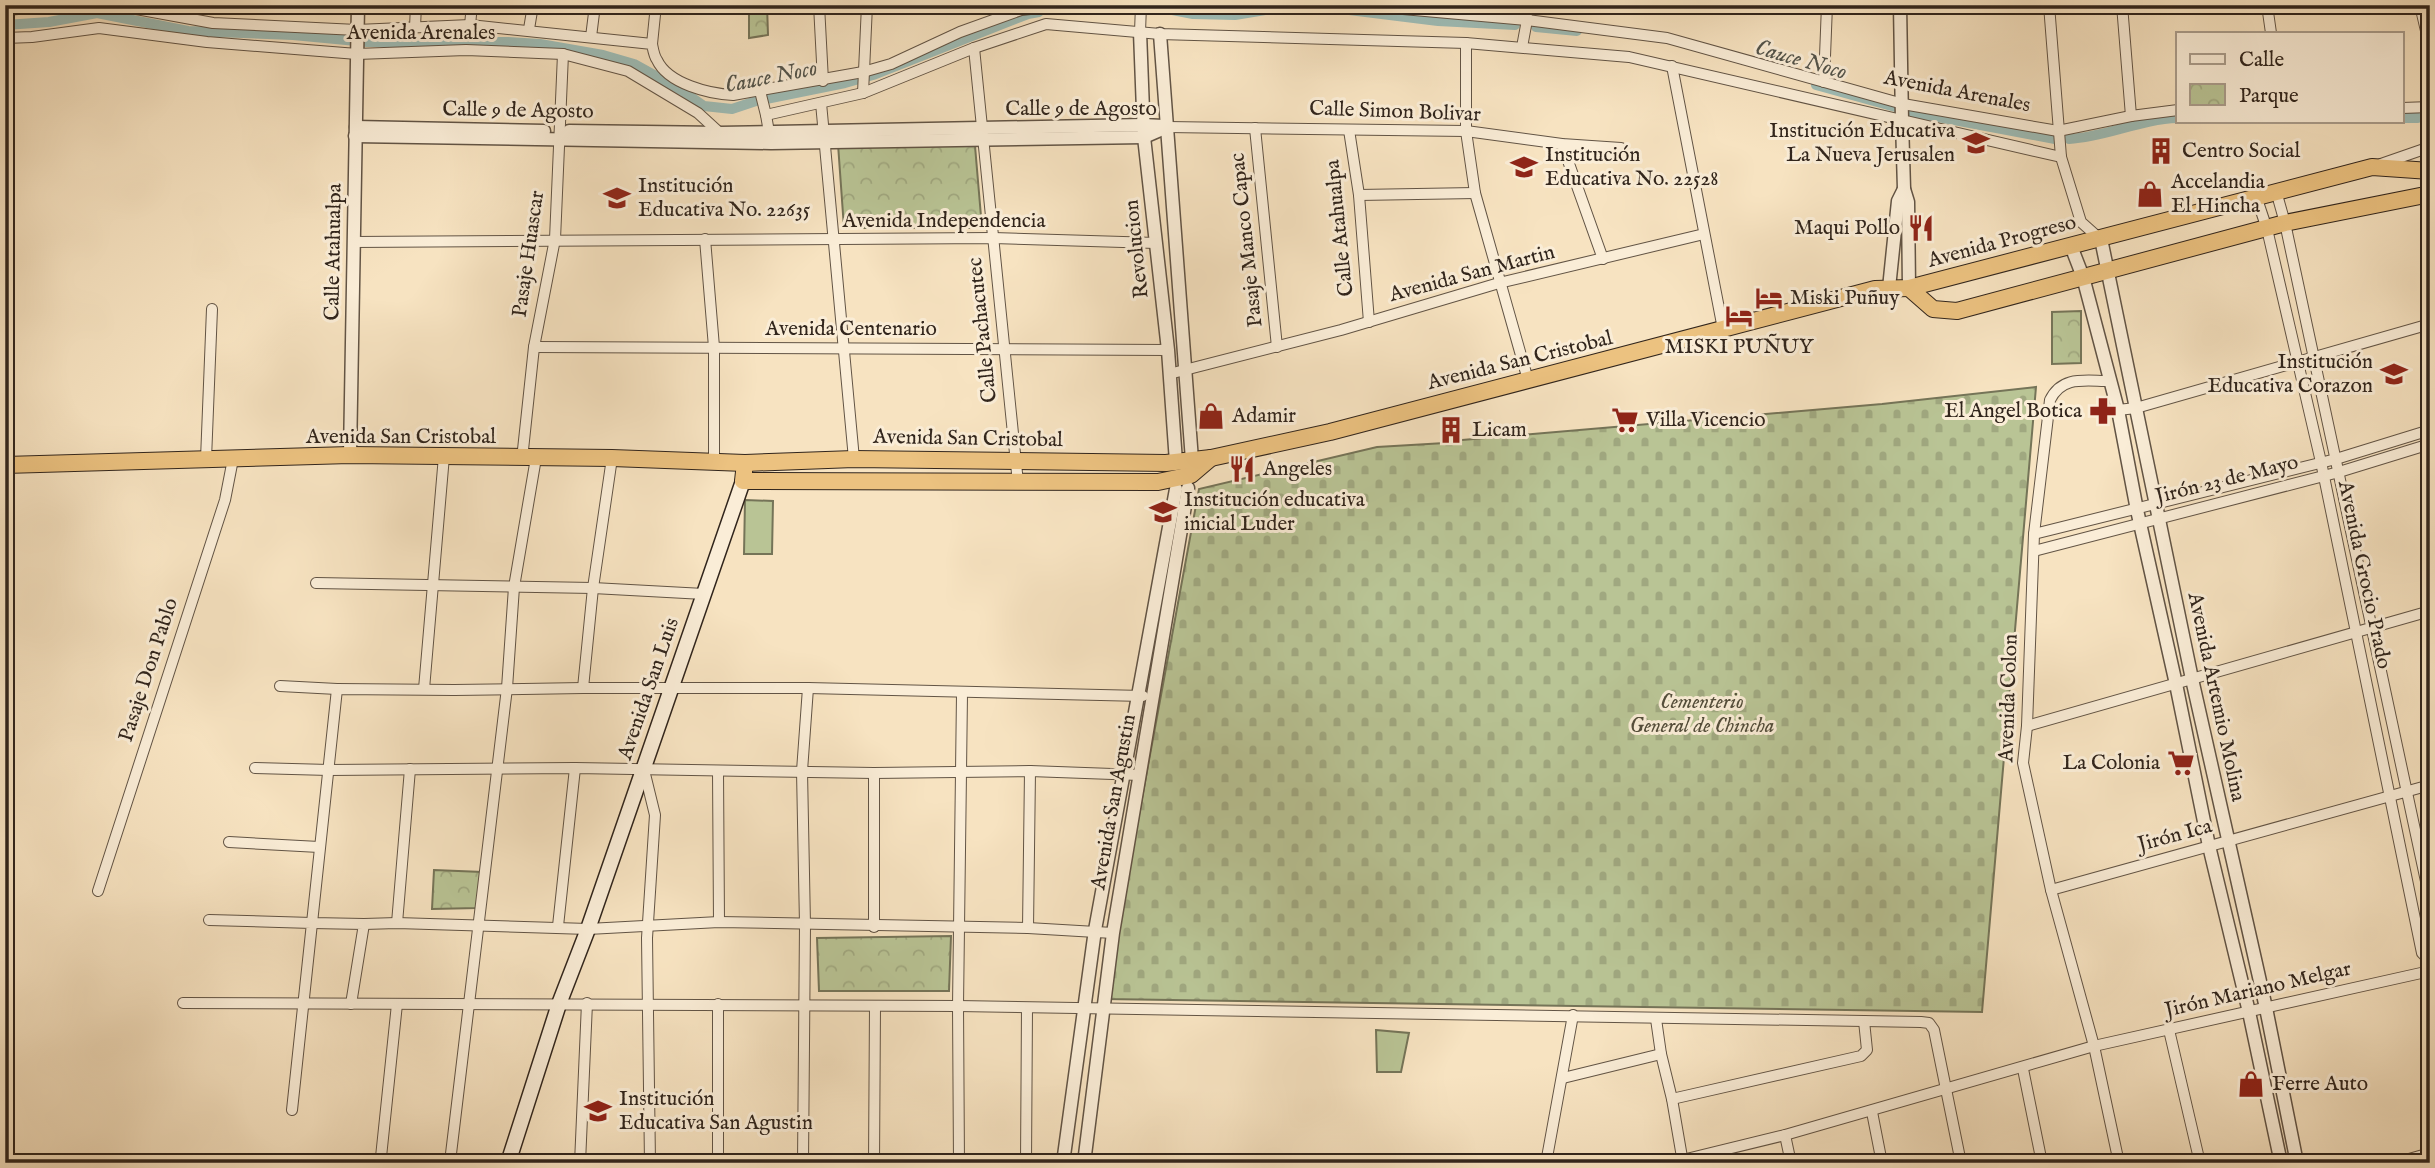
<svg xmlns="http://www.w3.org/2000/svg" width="2435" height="1168" font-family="'IM FELL English',serif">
<defs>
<pattern id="cemetery-stones" width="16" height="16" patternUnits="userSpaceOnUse" patternTransform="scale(1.75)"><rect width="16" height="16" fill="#b9c495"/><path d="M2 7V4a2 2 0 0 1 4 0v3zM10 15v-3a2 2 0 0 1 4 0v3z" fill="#a0a880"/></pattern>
<pattern id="park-crowns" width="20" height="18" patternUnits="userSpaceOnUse" patternTransform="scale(1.75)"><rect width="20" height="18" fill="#b9c495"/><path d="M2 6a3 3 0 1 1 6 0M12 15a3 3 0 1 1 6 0" fill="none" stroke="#a0a880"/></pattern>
</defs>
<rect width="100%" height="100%" fill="#f7e3c1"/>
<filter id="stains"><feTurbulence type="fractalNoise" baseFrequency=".00286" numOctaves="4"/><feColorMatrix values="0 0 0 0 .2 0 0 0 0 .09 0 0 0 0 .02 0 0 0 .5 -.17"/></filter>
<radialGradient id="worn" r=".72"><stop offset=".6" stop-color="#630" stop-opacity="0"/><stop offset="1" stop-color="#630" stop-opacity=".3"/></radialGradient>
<path fill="url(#cemetery-stones)" stroke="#757458" stroke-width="2" d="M2036 387 1982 1012 1105 999 1199 489 1377 447 1445 443 1462 440 1882 404Z"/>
<g fill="url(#park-crowns)" stroke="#757458" stroke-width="2">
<path d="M749 5H767L768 35 749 38Z"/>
<path d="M838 144 975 146 982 228H844Z"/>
<path d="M2081 311V363L2052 364V312Z"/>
<path d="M434 870 482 872 477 908 432 909Z"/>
<path d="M951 936 949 991H819L817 938Z"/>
</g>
<g fill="#b9c495" stroke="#757458" stroke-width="2">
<path d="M745 500 773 501 772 554H744Z"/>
<path d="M1376 1030 1409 1033 1401 1072H1377Z"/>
</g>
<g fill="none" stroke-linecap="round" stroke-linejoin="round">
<g stroke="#9ebdb7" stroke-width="10">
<path d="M1309 5 1438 21 1515 25"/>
<path d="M1061 9 1152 6 1193 14 1235 15 1295 5"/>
<path d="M5 25 49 22 97 13 188 31 293 35 367 42H508L540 44 603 55 634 64 681 90 704 106 732 109 756 101 845 83 873 75 1028 14 1039 12"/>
<path d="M1536 27 1577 31"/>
<path d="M1816 85 1917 113 2055 139"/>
<path d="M2402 118H2418"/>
<path d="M2069 139C2107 137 2140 119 2178 118"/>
</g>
<defs>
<g id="minor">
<path d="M819 5 823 81"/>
<path d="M1200 5 1219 8 1247 5"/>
<path d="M1358 5 1527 20 1667 38 1903 104 2058 131 2131 116 2178 110"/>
<path d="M1735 5V8"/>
<path d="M2049 5 2061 157 2081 222 2100 239"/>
<path d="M2122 5 2131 116"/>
<path d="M2267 5 2271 33"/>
<path d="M2420 5 2430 48"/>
<path d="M5 10 71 5 120 6 213 23 357 30 470 25 652 44C653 49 654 56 657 60 668 84 710 94 733 95L863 72 891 64 960 32 1021 10 1067 5"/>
<path d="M470 25 472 5"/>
<path d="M415 27 416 5"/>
<path d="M529 29 533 5"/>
<path d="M1140 32 1141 5"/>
<path d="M591 37 595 5"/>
<path d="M5 38 32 37 99 28 207 42 357 54 466 50 563 54 628 71 698 113 722 135"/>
<path d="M1466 43V131L1475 193 1528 380"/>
<path d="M652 44 656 5"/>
<path d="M1522 47 1527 20 1526 5"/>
<path d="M974 48 1018 483"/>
<path d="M1672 66 1723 329"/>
<path d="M1824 82 1827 5"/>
<path d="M760 91 766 115"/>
<path d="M863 93 867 5"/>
<path d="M821 103 854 459"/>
<path d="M2402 108 2430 107"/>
<path d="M1167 127 1466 131 1562 144 1621 148"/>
<path d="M1255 128 1277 347"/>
<path d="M1349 130 1359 195 1369 322"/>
<path d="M770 138 766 115 863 93 974 48 1046 24 1160 34 1466 43 1629 57 2061 157"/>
<path d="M1562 144 1603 259"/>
<path d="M2381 164 2430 147"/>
<path d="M2276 191 2285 223 2430 900"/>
<path d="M1359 195 1475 193"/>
<path d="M2256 196 2267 229 2321 462 2422 953 2430 961"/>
<path d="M705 239 714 347V462"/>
<path d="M353 242 993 238 1156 243"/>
<path d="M534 347 1168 350"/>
<path d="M1169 374 1341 330 1499 283 1704 234"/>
<path d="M2109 381C2086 381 2062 375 2050 400L2034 534 2027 726 2023 763 2051 890 2094 1046 2119 1163"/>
<path d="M2118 410 2136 408 2430 324"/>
<path d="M206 459 212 309"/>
<path d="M522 459 534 347 555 239 563 54"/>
<path d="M2034 534 2336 459 2430 430"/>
<path d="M2034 551 2339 472 2430 444"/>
<path d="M316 583 593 588 704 594"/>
<path d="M280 686 337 689"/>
<path d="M583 688 593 588 612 458"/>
<path d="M424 689 444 456"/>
<path d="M2027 726 2430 611"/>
<path d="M255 768 329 770 575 768 874 773 1030 771 1140 775"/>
<path d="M644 770 655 815 647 938 650 1163"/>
<path d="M718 771 719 922"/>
<path d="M229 842 319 847"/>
<path d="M2051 890 2430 785"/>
<path d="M98 891 225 500 233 459"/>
<path d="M209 920 312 923 292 1110"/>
<path d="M397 923 410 769"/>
<path d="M364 924 397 923 588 929 719 922 1028 928 1113 933"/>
<path d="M558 926 575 768"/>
<path d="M874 927V773"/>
<path d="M1028 928 1030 771"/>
<path d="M183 1003 958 1006 1921 1022 1929 1023 1934 1030 1961 1163"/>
<path d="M351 1004 364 924 312 923 337 689 454 690 583 688H808L1143 696"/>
<path d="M718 1004V1163"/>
<path d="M1656 1019 1661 1054 1672 1099 1683 1163"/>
<path d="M2169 1030 2200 1163"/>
<path d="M2023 1069 2042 1163"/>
<path d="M1563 1078 1661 1054"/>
<path d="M1672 1099 1861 1056 1867 1050 1864 1021"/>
<path d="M1872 1112 1882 1163"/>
<path d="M1785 1135 1791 1163"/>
<path d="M450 1162 507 688 514 587 536 458"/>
<path d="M383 1163 381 1157 397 1004"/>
<path d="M427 1163H462"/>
<path d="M539 1163 580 1161 881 1163"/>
<path d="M580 1163 587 1003"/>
<path d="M803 1163 805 925 802 771 808 688"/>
<path d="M874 1163 875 1006"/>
<path d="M959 1163 958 1006 962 694"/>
<path d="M1026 1163 1027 1008"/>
<path d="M1059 1163 1084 1162"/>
<path d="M1546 1163 1573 1015"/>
<path d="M1670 1163 1785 1135 2094 1046 2430 971"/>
<path d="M2395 1163 2430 1153"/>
</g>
<g id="tertiary">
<path d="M1900 5 1902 121 1904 189 1908 202 1909 288"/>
<path d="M1140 32 1144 137 1168 350 1176 462"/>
<path d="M1160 34 1192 460"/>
<path d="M356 127 544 131"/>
<path d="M569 131 720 133 1143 125 1163 126"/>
<path d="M355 136 771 143 1144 137 1167 127"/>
<path d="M2101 239 2192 679 2266 1008 2297 1163"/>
<path d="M2071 246 2083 277 2118 410 2137 510 2176 684 2209 846 2249 1012 2281 1163"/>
<path d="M1889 288 1898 201 1904 189"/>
<path d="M350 455 358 5"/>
<path d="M1063 1163 1095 930 1176 489"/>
<path d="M1084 1163 1113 933 1188 488"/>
</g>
<path id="secondary" d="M508 1163 559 1004 588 929 743 481"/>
<g id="trunk">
<path d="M1909 288 1933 309 1957 311 2285 223 2430 194"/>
<path d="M745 463 743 481 1158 482 1191 475 1211 458"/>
<path d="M5 465 350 455 612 458 745 463 854 459 1166 463 1211 458 1330 432 1875 289 1909 288 2372 167 2430 171"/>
</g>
</defs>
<use href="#minor" stroke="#625445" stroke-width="12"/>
<use href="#tertiary" stroke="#625445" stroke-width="15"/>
<use href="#secondary" stroke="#31251c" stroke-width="17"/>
<use href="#trunk" stroke="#31251c" stroke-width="18"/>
<use href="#minor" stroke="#faedd7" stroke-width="10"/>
<use href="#tertiary" stroke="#faedd7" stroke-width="12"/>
<use href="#secondary" stroke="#faedd7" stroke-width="14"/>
<use href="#trunk" stroke="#ecc280" stroke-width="16"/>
</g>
<defs>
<symbol id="school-bare" viewBox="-9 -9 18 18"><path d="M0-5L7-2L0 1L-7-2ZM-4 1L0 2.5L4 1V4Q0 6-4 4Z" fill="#8f2418" stroke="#faedd7" stroke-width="2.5" paint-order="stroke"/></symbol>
<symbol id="building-bare" viewBox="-9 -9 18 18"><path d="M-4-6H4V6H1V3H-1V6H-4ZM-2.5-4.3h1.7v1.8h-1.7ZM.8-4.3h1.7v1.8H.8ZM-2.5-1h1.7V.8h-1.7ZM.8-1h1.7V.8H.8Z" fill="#8f2418" stroke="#faedd7" stroke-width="2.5" paint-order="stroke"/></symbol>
<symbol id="shop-bare" viewBox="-9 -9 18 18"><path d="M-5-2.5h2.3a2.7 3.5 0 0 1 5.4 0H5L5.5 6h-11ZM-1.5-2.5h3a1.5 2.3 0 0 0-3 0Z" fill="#8f2418" stroke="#faedd7" stroke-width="2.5" paint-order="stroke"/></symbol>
<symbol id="restaurant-bare" viewBox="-9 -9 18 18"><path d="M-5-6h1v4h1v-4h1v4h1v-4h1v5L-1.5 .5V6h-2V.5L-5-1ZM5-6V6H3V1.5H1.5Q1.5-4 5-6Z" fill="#8f2418" stroke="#faedd7" stroke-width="2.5" paint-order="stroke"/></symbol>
<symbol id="hotel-bare" viewBox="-9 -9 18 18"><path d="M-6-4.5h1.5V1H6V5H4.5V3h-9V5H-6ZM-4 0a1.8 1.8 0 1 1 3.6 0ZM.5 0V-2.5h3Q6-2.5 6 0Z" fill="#8f2418" stroke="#faedd7" stroke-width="2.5" paint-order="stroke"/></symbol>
<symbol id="pharmacy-bare" viewBox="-9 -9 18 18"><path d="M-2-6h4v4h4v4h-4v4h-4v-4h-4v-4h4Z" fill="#8f2418" stroke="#faedd7" stroke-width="2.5" paint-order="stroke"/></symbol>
<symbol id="supermarket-bare" viewBox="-9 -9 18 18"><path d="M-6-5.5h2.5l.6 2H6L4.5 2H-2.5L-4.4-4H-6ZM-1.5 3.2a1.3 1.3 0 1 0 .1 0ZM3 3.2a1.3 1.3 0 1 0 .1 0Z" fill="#8f2418" stroke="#faedd7" stroke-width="2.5" paint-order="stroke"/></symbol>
</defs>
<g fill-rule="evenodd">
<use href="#school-bare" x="1957" y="124" width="38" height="38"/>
<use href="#building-bare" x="2142" y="132" width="38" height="38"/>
<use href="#school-bare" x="1505" y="148" width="38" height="38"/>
<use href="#shop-bare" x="2131" y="175" width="38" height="38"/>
<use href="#school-bare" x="598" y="179" width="38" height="38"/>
<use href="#restaurant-bare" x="1902" y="209" width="38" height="38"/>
<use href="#hotel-bare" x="1750" y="279" width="38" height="38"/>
<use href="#hotel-bare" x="1720" y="297" width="38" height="38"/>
<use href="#school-bare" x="2375" y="355" width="38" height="38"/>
<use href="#pharmacy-bare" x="2084" y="392" width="38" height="38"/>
<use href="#shop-bare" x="1192" y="397" width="38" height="38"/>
<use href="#supermarket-bare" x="1606" y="401" width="38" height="38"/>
<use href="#building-bare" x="1432" y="411" width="38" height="38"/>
<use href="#restaurant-bare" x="1223" y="450" width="38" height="38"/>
<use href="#school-bare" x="1144" y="493" width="38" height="38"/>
<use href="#supermarket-bare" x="2162" y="744" width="38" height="38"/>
<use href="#shop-bare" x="2232" y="1065" width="38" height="38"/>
<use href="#school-bare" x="579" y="1092" width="38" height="38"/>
</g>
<g text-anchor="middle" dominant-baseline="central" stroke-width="6" stroke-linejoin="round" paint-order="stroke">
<g font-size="21" fill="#31251c" stroke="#faedd7">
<text x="421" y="33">Avenida Arenales</text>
<text transform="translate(1957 92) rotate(11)">Avenida Arenales</text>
<text x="1081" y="109">Calle 9 de Agosto</text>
<text transform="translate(518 111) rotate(1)">Calle 9 de Agosto</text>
<text transform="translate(1395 112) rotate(2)">Calle Simon Bolivar</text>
<text x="944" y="221">Avenida Independencia</text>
<text transform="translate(1340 228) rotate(-96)">Calle Atahualpa</text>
<text transform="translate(1247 240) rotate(-96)">Pasaje Manco Capac</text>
<text transform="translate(2002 242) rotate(-15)">Avenida Progreso</text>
<text transform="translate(1137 249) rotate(-96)">Revolucion</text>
<text transform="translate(334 252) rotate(-89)">Calle Atahualpa</text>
<text transform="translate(529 254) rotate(-82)">Pasaje Huascar</text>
<text transform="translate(1472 274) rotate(-15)">Avenida San Martin</text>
<text x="851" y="329">Avenida Centenario</text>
<text transform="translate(983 330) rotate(-96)">Calle Pachacutec</text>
<text transform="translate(1520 361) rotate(-14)">Avenida San Cristobal</text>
<text x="401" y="437">Avenida San Cristobal</text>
<text transform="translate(968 439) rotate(1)">Avenida San Cristobal</text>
<text transform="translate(2227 480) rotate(-14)">Jirón 23 de Mayo</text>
<text transform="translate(2364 575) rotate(78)">Avenida Grocio Prado</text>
<text transform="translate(149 670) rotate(-72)">Pasaje Don Pablo</text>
<text transform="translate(649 689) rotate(-71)">Avenida San Luis</text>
<text transform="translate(2216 697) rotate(78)">Avenida Artemio Molina</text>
<text transform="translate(2009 698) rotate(-88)">Avenida Colon</text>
<text transform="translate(1114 802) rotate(-80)">Avenida San Agustin</text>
<text transform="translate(2175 836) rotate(-15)">Jirón Ica</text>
<text transform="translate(2258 990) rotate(-13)">Jirón Mariano Melgar</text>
</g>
<g font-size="21" fill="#31251c" stroke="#faedd7" text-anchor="start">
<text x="1955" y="131" text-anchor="end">Institución Educativa<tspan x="1955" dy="24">La Nueva Jerusalen</tspan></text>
<text x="2182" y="151">Centro Social</text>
<text x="1545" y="155">Institución<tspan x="1545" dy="24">Educativa No. 22528</tspan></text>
<text x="2171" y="182">Accelandia<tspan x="2171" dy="24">El Hincha</tspan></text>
<text x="638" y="186">Institución<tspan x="638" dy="24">Educativa No. 22635</tspan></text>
<text x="1900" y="228" text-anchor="end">Maqui Pollo</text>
<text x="1790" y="298">Miski Puñuy</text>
<text x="1739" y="347" text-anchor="middle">MISKI PUÑUY</text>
<text x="2373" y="362" text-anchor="end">Institución<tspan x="2373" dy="24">Educativa Corazon</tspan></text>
<text x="2082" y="411" text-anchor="end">El Angel Botica</text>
<text x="1232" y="416">Adamir</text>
<text x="1646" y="420">Villa Vicencio</text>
<text x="1472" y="430">Licam</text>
<text x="1263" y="469">Angeles</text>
<text x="1184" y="500">Institución educativa<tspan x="1184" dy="24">inicial Luder</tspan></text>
<text x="2160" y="763" text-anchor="end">La Colonia</text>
<text x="2272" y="1084">Ferre Auto</text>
<text x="619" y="1099">Institución<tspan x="619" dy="24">Educativa San Agustin</tspan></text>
</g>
<g font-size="21" font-style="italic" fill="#534d3a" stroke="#faedd7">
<text x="1702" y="702">Cementerio<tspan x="1702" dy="24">General de Chincha</tspan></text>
</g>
<g font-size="23" font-style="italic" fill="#52534a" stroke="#faedd7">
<text transform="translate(1801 60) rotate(16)">Cauce Noco</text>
<text transform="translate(771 77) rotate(-11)">Cauce Noco</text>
</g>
</g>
<rect width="2435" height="1168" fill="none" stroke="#f7e3c1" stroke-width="28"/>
<rect x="7" y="7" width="2421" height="1154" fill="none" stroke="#31251c" stroke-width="3.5"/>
<rect x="14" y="14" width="2407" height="1140" fill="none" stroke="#31251c" stroke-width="2"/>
<rect x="2176" y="32" width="228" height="91" fill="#faedd7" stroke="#aa9d8c" stroke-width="2"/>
<rect x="2190" y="54" width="35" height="10" fill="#faedd7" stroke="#aa9d8c" stroke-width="2"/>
<text x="2239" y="66" font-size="21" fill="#31251c">Calle</text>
<rect x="2190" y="84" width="35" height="21" fill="url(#park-crowns)" stroke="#aa9d8c" stroke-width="2"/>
<text x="2239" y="102" font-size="21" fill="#31251c">Parque</text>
<rect width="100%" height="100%" filter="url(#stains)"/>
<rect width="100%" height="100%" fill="url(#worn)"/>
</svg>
